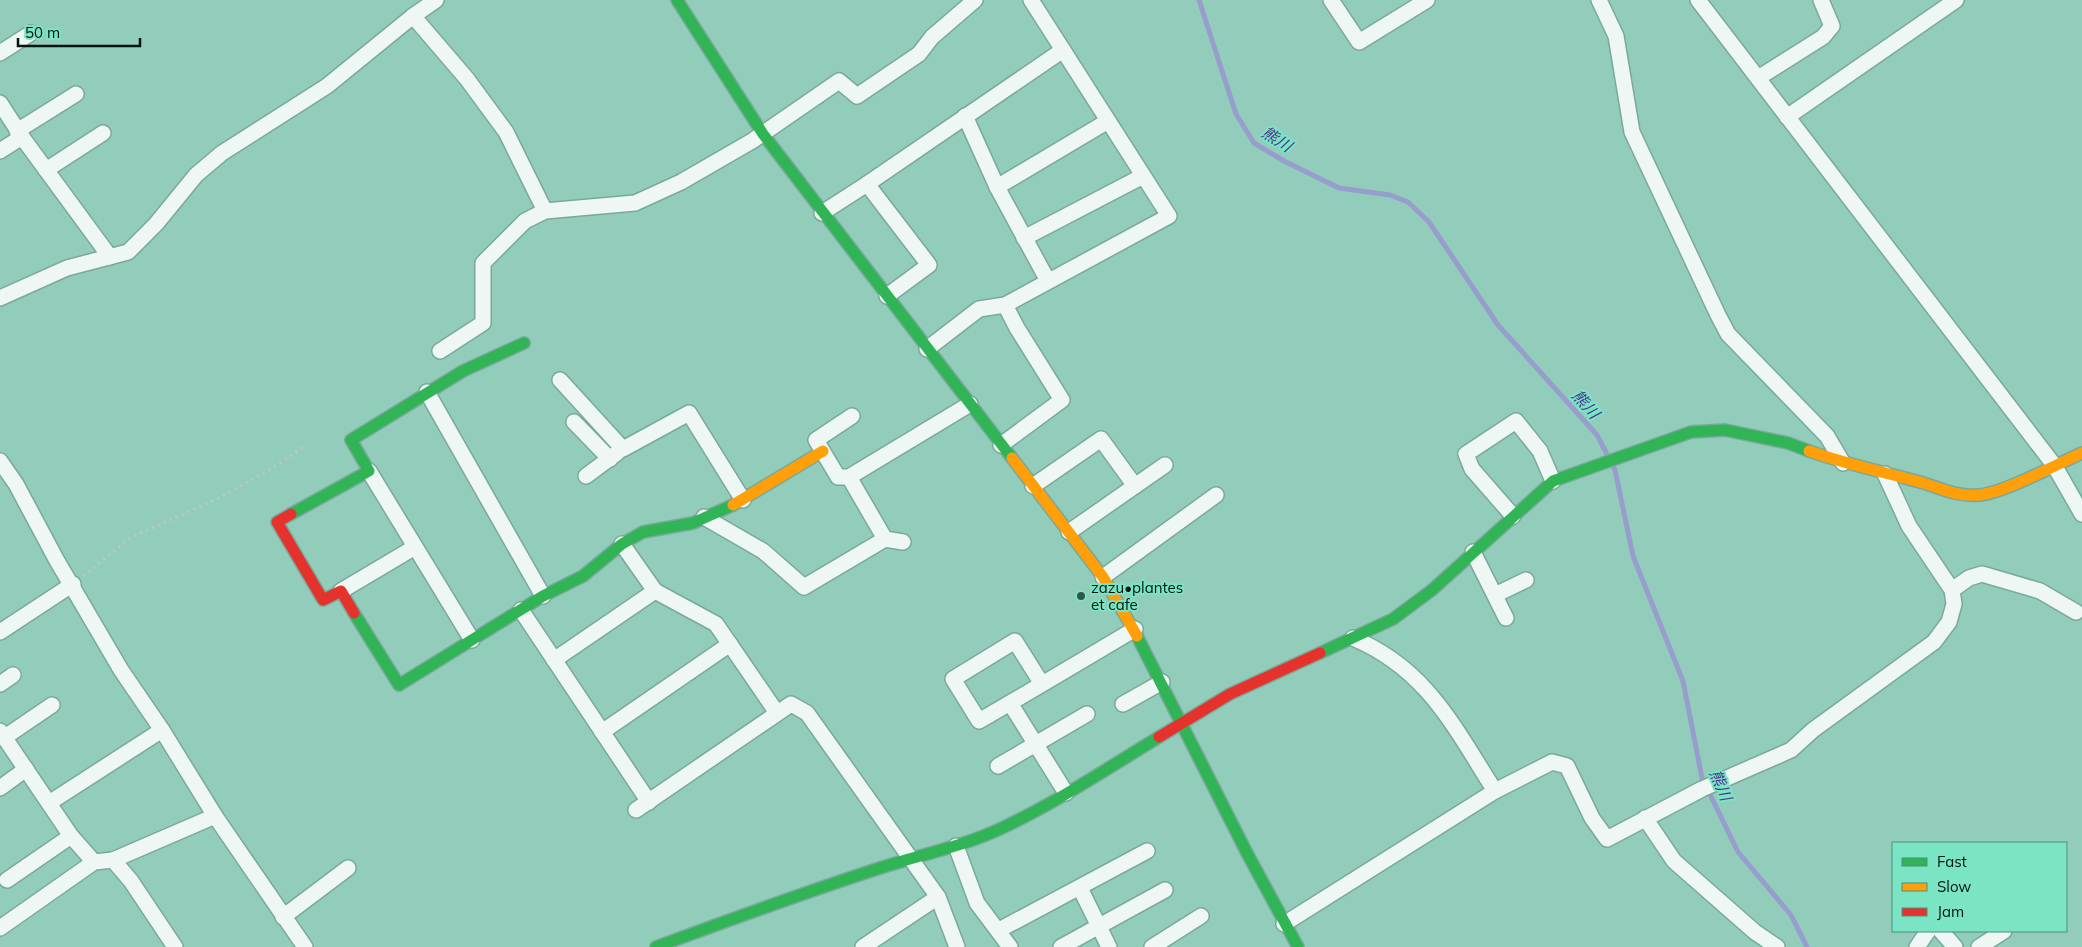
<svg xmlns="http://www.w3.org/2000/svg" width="2082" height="947" font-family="Mulish,'Noto Sans JP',sans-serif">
<rect width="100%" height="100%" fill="#92ccbb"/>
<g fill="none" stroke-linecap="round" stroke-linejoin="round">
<g stroke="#979ecd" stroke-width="5">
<path d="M1199 0 1236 114 1254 143 1284 161 1339 188 1390 195 1408 202 1429 222 1498 325 1597 435 1608 456"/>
<path d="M1611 463 1615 470 1633 556 1683 681 1702 778 1738 852 1791 915 1807 947"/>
</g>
<defs>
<g id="street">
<path d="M1331 0 1359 42 1427 0"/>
<path d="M1599 0 1616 36 1632 132 1718 315 1728 334 1827 436 1843 463"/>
<path d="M1698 0 2054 465 2082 514"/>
<path d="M413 16 467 79 506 132 545 211"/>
<path d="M0 53 31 33"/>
<path d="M1758 78 1823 37 1832 26 1821 0"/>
<path d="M0 103 22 137 110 257"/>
<path d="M965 116 997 187 1048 281"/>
<path d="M1787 117 1956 0"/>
<path d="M17 131 76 94"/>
<path d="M0 151 22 137"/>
<path d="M46 170 103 133"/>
<path d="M867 184 929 265 887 296"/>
<path d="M997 187 1108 121"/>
<path d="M822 213 867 184 1063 50"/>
<path d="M1024 238 1143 176"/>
<path d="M0 298 67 268 128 252 156 224 196 175 222 153 327 86 413 16 436 0"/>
<path d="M927 349 979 309 1005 305 1169 216 1031 0"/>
<path d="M440 351 483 323V263L525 221 545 211 635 203 681 182 752 141 839 81 857 96 919 54 932 37 975 0"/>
<path d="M560 380 623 449 689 413 743 500"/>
<path d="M427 392 543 596"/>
<path d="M852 416 816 440 838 477H849L885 539 903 542"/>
<path d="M574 422 610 459"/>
<path d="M1001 445 1062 400 1017 328 1005 305"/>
<path d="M0 461 16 484 56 559 121 670 162 730 215 816 305 947"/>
<path d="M369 471 472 640"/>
<path d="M586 476 617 453"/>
<path d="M849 477 970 404"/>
<path d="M1033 486 1101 439 1135 486"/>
<path d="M1513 516 1472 469 1466 454 1516 421 1540 451 1553 481"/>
<path d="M704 517 763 551 804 587 885 539"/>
<path d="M1069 532 1165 465"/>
<path d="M622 544 655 591"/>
<path d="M1473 552 1506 618"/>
<path d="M1103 577 1216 495"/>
<path d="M1952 590 1969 578 1982 574 2040 591 2076 612"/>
<path d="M341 591 415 547"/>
<path d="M1495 595 1526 580"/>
<path d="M521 610 649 802"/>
<path d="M0 632 73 584"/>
<path d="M1353 638C1427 669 1454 727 1495 791"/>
<path d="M554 660 655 591 716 624 777 713"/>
<path d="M0 684 13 675"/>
<path d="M1042 684 1015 641 953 679 979 721C1031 691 1083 660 1135 629"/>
<path d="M1010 703 1066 793"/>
<path d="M1123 704 1162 682"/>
<path d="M0 731 71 836 94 862"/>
<path d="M602 732 730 644"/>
<path d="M5 737 52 705"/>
<path d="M998 766 1087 714"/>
<path d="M0 788 26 769"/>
<path d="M49 803 162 730"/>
<path d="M636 810 791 704 807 713 938 897 957 947"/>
<path d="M1645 818 1674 861 1755 932 1777 947"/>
<path d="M956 846 977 903 1010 947"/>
<path d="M113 860 215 816"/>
<path d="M7 880 71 836"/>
<path d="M1080 888 1109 947"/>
<path d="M283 917 348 868"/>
<path d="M1284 924 1495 791 1552 762 1567 766 1592 818 1607 839 1702 789 1791 750 1813 730 1934 642 1949 622 1954 604 1952 590 1909 526 1885 474"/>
<path d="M0 928 94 862 113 860 131 881 175 947"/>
<path d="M999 930 1147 851"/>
<path d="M1941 931 1955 947"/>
<path d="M863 947 938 897"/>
<path d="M1061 947 1165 890"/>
<path d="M1152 947 1201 916"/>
<path d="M1917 947 1928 931"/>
<path d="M1979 947 2004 931"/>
</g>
<g id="fast">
<path d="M677 0 763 134 1012 458"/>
<path d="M291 514 369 471 351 440 463 371 524 343"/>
<path d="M354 613 399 685 543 596 583 576 622 544 643 532 693 523 733 505"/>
<path d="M1137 636 1248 855 1298 947"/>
<path d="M1320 653 1393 619 1432 590 1553 481 1691 432 1725 430 1788 443 1809 451"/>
<path d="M656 947C729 920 803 893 877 869 918 855 962 847 1002 828 1057 802 1108 768 1159 737"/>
</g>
<g id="slow">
<path d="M1809 451C1846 464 1883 472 1920 482 1940 488 1957 497 1979 495 2004 493 2057 464 2082 453"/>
<path d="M1012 458 1103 577 1137 636"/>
<path d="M733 505 823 451"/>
</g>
<g id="jam">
<path d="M291 514 277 522 323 600 341 591 354 613"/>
<path d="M1159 737 1230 694 1320 653"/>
</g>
</defs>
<use href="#street" stroke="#7aa99c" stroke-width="18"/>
<use href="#fast" stroke="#7aa99c" stroke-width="14"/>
<use href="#slow" stroke="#7aa99c" stroke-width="14"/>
<use href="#jam" stroke="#7aa99c" stroke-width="14"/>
<path stroke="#b7c9c4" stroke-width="3" stroke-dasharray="2.5 4" stroke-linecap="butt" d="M83 576 130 538 217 499 279 464 306 445"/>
<use href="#street" stroke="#eff7f5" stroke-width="15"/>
<use href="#fast" stroke="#30b455" stroke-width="11"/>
<use href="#slow" stroke="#ff9f0a" stroke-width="11"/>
<use href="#jam" stroke="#e5322d" stroke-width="11"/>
</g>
<circle fill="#33554b" stroke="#7ae4c5" stroke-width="2" cx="1081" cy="596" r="5"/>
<g text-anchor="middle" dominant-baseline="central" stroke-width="4" stroke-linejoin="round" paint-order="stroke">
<g font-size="15" fill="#00150e" stroke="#7ae4c5" text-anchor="start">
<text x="1091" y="587">zazu•plantes<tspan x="1091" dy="17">et cafe</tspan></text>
</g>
<g font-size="16" font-style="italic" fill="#4b318a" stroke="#7ae4c5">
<text transform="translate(1277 139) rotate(32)">熊川</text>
<text transform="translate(1586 404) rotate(48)">熊川</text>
<text transform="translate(1721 785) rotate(67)">熊川</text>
</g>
</g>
<rect x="1892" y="842" width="175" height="90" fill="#7ae4c5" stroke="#49917c"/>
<rect x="1902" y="858" width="25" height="8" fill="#30b455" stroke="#49917c"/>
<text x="1937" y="867" font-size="15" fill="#00150e">Fast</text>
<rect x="1902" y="883" width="25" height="8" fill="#ff9f0a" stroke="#49917c"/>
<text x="1937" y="892" font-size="15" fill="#00150e">Slow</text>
<rect x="1902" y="908" width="25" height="8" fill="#e5322d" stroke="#49917c"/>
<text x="1937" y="917" font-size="15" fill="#00150e">Jam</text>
<path d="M18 38v8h122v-8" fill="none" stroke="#00150e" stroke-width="2.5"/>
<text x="25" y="38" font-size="15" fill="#00150e" stroke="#7ae4c5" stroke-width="4" paint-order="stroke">50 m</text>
</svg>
